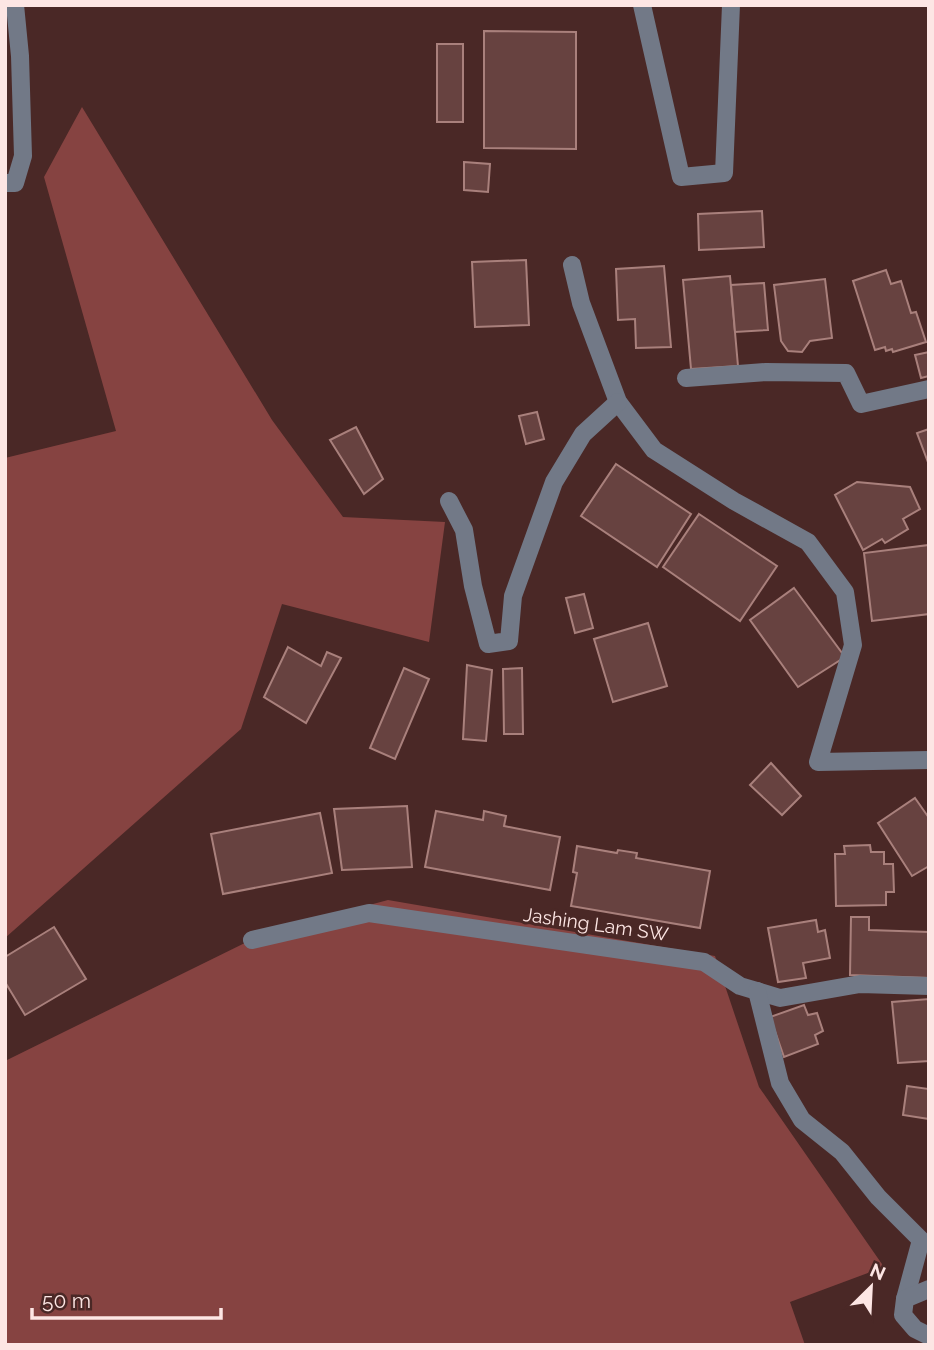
<svg xmlns="http://www.w3.org/2000/svg" width="934" height="1350" font-family="Raleway,sans-serif">
<rect width="100%" height="100%" fill="#4a2826"/>
<g fill="#864341">
<path d="M82 107 272 420 343 517 445 522 429 642 282 604 241 729 5 938V458L116 431 44 177Z"/>
<path d="M388 900 715 956 759 1087 884 1267 790 1302 805 1345H5V1061L265 933Z"/>
</g>
<g fill="#674240" stroke="#a9807c" stroke-width="2">
<path d="M484 31 576 32V149L484 148Z"/>
<rect x="437" y="44" width="26" height="78"/>
<path d="M464 162 490 164 488 192 464 190Z"/>
<path d="M762 211 764 247 699 250 698 214Z"/>
<path d="M526 260 529 325 475 327 472 262Z"/>
<path d="M664 266 671 347 636 348 635 319 618 320 616 269Z"/>
<path d="M886 270 891 284 901 281 911 313 916 312 926 342 893 352 892 349 886 351 885 347 875 350 853 281Z"/>
<path d="M730 276 738 366 691 369 683 280Z"/>
<path d="M825 279 832 338 810 341 802 352 788 351 781 341 774 285Z"/>
<path d="M764 283 768 330 735 332 731 285Z"/>
<path d="M929 352V376L921 378 915 355Z"/>
<path d="M537 412 544 439 526 444 519 416Z"/>
<path d="M356 427 383 479 364 494 330 440Z"/>
<path d="M929 429V465L917 433Z"/>
<path d="M616 464 691 514 657 567 581 516Z"/>
<path d="M857 482 910 487 920 509 903 519 908 529 885 543 882 539 863 550 835 495Z"/>
<path d="M699 514 777 566 740 621 663 567Z"/>
<path d="M929 545V614L872 621 864 553Z"/>
<path d="M794 588 845 657 798 687 750 620Z"/>
<path d="M584 594 593 628 575 633 566 598Z"/>
<path d="M648 623 667 686 613 702 594 639Z"/>
<path d="M288 647 321 666 327 652 341 658 306 723 264 697Z"/>
<path d="M467 665 492 670 486 741 463 739Z"/>
<path d="M404 668 429 679 395 759 370 748Z"/>
<path d="M522 668 523 734H504L503 669Z"/>
<path d="M771 763 801 796 782 815 750 785Z"/>
<path d="M915 798 929 818V866L912 876 878 823Z"/>
<path d="M407 806 412 867 342 870 334 809Z"/>
<path d="M436 811 483 820 484 811 506 816 504 826 560 837 550 890 425 867Z"/>
<path d="M320 813 332 873 223 894 211 834Z"/>
<path d="M870 845 871 852H884V864H893L894 892H886V905L836 906 835 854H845L844 846Z"/>
<path d="M577 846 617 853 618 850 637 853 636 858 710 871 700 928 571 906 577 873 573 872Z"/>
<path d="M851 917H869V930L929 932V978L850 975Z"/>
<path d="M816 920 818 932 825 930 830 958 803 963 806 978 778 982 768 928Z"/>
<path d="M54 927 86 979 25 1015 5 982V957Z"/>
<path d="M929 999V1061L898 1063 892 1002Z"/>
<path d="M804 1005 808 1015 817 1013 823 1031 815 1035 818 1044 784 1057 770 1017Z"/>
<path d="M907 1086 929 1089V1119L903 1115Z"/>
</g>
<g fill="none" stroke-linecap="round" stroke-linejoin="round">
<g stroke="#727987" stroke-width="18">
<path d="M642 5 681 177 724 173 731 5"/>
<path d="M5 183H15L23 156 20 56 15 5"/>
<path d="M572 265 581 303 618 402 654 450 734 501 808 542 845 592 853 645 818 762 929 760"/>
<path d="M686 378 766 372 846 373 861 404 929 389"/>
<path d="M449 501 464 530 473 586 488 644 509 641 513 596 554 482 583 434 618 402"/>
<path d="M252 940 369 913 704 962 740 986 780 998 860 984 929 986"/>
<path d="M757 991 780 1083 802 1120 842 1152 878 1197 921 1240 905 1299"/>
<path d="M929 1289 905 1299 903 1315 915 1329 929 1336"/>
</g>
</g>
<g text-anchor="middle" dominant-baseline="central" stroke-width="6" stroke-linejoin="round" paint-order="stroke">
<g font-size="19" fill="#fde6e4" stroke="#4a2826">
<text transform="translate(596 924) rotate(8)">Jashing Lam SW</text>
</g>
</g>
<rect width="934" height="1350" fill="none" stroke="#fde6e4" stroke-width="14"/>
<g transform="translate(871 1287) rotate(24)" stroke="#4a2826" stroke-width="5" paint-order="stroke">
<path d="M0-5L12 26L0 18L-12 26Z" fill="#fde6e4"/>
<text y="-10" font-size="19" font-weight="bold" text-anchor="middle" fill="#fde6e4">N</text>
</g>
<path d="M32 1308v10h189v-10" fill="none" stroke="#fde6e4" stroke-width="3.5"/>
<text x="42" y="1308" font-size="21" fill="#fde6e4" stroke="#4a2826" stroke-width="5" paint-order="stroke">50 m</text>
</svg>
